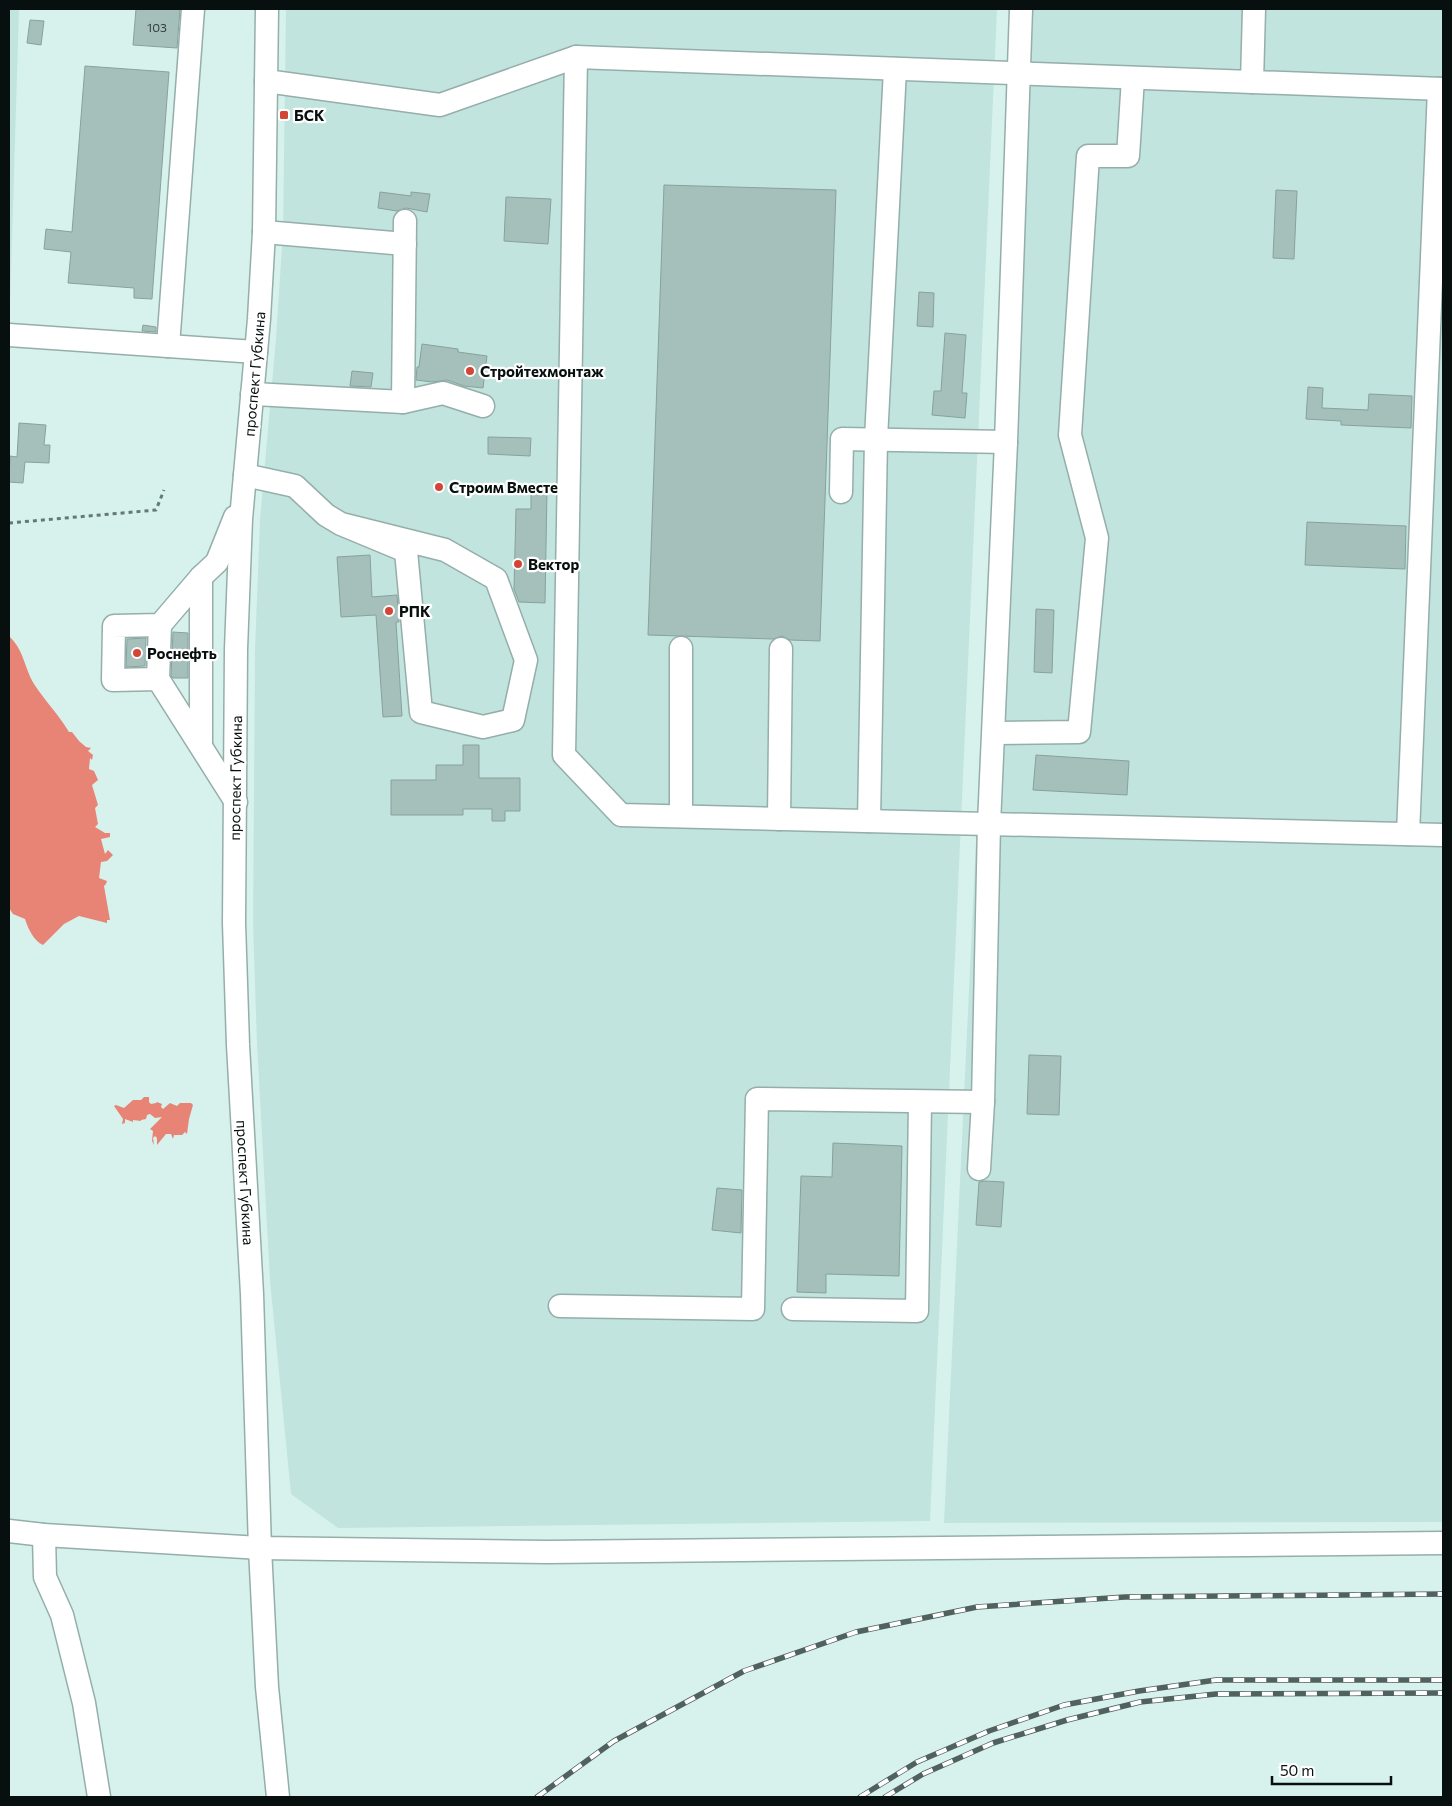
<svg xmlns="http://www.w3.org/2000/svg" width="1452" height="1806" font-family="Commissioner,sans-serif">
<rect width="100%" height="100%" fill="#d7f2ed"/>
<g fill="#c1e4df">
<path d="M9 9H19L9 338Z"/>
<path d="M286 9H997L930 1521 338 1528 291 1494 270 1281 257 1044 253 923 255 649 260 520 276 338 283 232Z"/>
<path d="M1015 9H1443V1522L944 1523Z"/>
</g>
<g fill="#e78475">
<path d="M9 636C24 650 24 667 34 684 45 701 59 715 69 732H72L79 741 86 747 91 748 88 751 93 755 92 760 90 758 89 769 94 771 98 780 92 785 98 805 95 808 98 824 95 827 105 833H110V837L101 839 105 854 108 850 113 855 107 861 101 862 99 878 107 881 106 884 104 886 110 920H107V923L79 916 64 924 43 945C34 941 28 929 25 919L13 914 9 908Z"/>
<path d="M144 1097H149V1102L151 1104 156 1103 157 1102 162 1104 161 1107 163 1109 170 1103 177 1106 180 1103H191L193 1105 189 1119 187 1134 185 1132 182 1135H174L173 1139 171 1134H166L157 1145V1138L155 1136 153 1138 154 1145 152 1141 153 1131 150 1129 162 1117 155 1118 150 1114 147 1115 146 1119 141 1120V1121L133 1120V1122L125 1119V1123L122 1124 123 1119 114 1106 116 1105 124 1108 133 1100H141Z"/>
</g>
<g fill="#a5bfbb" stroke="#88a19d">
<path d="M136 9H180L177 48 133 45Z"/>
<path d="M30 20 44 21 41 45 27 43Z"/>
<path d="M85 66 169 72 152 299 134 298V288L68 283 71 252 44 249 46 229 72 232Z"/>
<path d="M664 185 836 190 820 641 790 640 782 636 773 639 648 635Z"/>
<path d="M1276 190 1297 191 1294 259 1273 258Z"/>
<path d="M380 192 411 196V192L430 194 427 212 406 208 397 211 378 208Z"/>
<path d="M506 197 551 199 548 244 504 241Z"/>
<path d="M919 292 934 293 933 327 917 326Z"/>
<path d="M143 325 156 327V332L142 331Z"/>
<path d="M945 333 966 335 962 393H967L965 418 932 415 934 391H941Z"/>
<path d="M422 344 458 349V352L487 356 483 388 464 386 447 380 432 382 416 380 417 367H419Z"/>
<path d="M352 371 373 373 371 387 350 386Z"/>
<path d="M1308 387 1323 388 1322 408 1368 410 1369 394 1412 396 1411 428 1341 425V421L1306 419Z"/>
<path d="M19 423 46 425 44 445H50L49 463 25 462 23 483 9 482 10 456 17 457Z"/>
<path d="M488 437 531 438 530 456 488 454Z"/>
<path d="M531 489 547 490 545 603 519 602 514 589 516 509H531Z"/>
<path d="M1307 522 1406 526 1405 569 1305 565Z"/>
<path d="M370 555 372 597 397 595 399 622H396L402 716 383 717 376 615 341 617 337 557Z"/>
<path d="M1036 609 1054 610 1052 673 1034 672Z"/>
<path d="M173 632 188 633V678H173L171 676Z"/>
<path d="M146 638 145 666 126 667 127 639Z"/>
<path d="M463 745H479V778H520V811H505V821H492V809H463V815H391V780H436V765H463Z"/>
<path d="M1036 755 1129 761 1127 795 1033 790Z"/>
<path d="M1029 1055 1061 1056 1059 1115 1027 1114Z"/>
<path d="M833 1143 902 1146 899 1276 826 1274V1293L797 1292 801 1176 832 1177Z"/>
<path d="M985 1181 1004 1182 1001 1227 976 1225 979 1182Z"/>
<path d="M717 1188 742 1190 741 1233 712 1230Z"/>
</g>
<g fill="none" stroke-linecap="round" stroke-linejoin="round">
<defs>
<g id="minor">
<path id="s1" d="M267 9 264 232 259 319 241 519 236 649 234 923 238 1045 252 1294 260 1548 267 1687 278 1797"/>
<path d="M576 57 564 755 621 815 1443 835"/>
<path d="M266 81 440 105 576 57 1443 89"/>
<path d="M1252 82 1254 9"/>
<path d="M264 232 405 244"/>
<path d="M9 335 168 346 193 9"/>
<path d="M168 346 256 352"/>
<path d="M252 394 403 402 443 393 483 406"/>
<path d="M403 402 405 221"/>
<path d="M245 475 295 486 326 515 341 524 406 551 421 712 483 727 513 720 526 660 496 579 445 550 341 524"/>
<path d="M841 492 842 439 1006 442"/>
<path d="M235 517 217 562 201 577 160 625 114 626 113 680 158 679 236 802"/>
<path d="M681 648V816"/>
<path d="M158 679 160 625"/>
<path d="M994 733 1079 732 1097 538 1070 435 1088 156H1128L1133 78"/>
<path d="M201 746V577"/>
<path d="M779 819 781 649"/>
<path d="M869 821 876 439 895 69"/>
<path d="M1408 834 1439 89"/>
<path d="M979 1169 983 1102 989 824 1006 442 1021 9"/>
<path d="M560 1306 753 1309 757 1099 983 1102"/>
<path d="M793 1309 917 1311 920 1102"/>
<path d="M9 1531 44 1535 260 1548 548 1552 1443 1543"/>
<path d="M44 1535 45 1577 62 1615 84 1703 99 1797"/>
</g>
</defs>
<use href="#minor" stroke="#95aeaa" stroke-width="25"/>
<path stroke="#667874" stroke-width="3" stroke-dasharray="4 4" stroke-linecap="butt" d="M9 523 156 510 164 490"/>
<use href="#minor" stroke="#fff" stroke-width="22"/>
<defs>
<g id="rail">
<path d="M537 1797 614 1741 744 1671 856 1632 977 1607 1125 1597 1443 1594"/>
<path d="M860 1797 917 1762 989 1731 1064 1705 1139 1691 1216 1680H1443"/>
<path d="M885 1797 923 1774 993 1743 1067 1720 1140 1702 1216 1694 1443 1693"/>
</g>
</defs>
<use href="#rail" stroke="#51615e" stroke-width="5.5"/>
<use href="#rail" stroke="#fff" stroke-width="4" stroke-dasharray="11" stroke-linecap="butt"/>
</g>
<g fill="#d34537" stroke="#fff" stroke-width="2">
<rect x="279" y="110" width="10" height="10" rx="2.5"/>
<circle cx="470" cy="371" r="5"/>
<circle cx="439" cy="487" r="5"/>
<circle cx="518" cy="564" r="5"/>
<circle cx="389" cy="611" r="5"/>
<circle cx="137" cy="653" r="5"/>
</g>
<g text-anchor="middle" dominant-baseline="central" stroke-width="4.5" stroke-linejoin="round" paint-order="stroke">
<g font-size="12" fill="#2e3c39">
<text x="157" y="27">103</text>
</g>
<g font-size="15" font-weight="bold" fill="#07100e" stroke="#fff" text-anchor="start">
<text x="294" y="115">БСК</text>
<text x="480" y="371">Стройтехмонтаж</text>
<text x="449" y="487">Строим Вместе</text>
<text x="528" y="564">Вектор</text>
<text x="399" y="611">РПК</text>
<text x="147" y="653">Роснефть</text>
</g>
<g font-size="15" fill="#07100e" stroke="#fff">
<text transform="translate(254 374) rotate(-85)">проспект Губкина</text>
<text transform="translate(235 778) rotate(-89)">проспект Губкина</text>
<text stroke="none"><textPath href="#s1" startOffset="1175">проспект Губкина</textPath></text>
</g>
</g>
<rect width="1452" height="1806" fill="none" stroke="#07100e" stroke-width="20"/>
<path d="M1272 1776v8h119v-8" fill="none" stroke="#07100e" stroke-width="2.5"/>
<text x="1280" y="1776" font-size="15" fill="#07100e" stroke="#ffffff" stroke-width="4" paint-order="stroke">50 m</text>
</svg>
